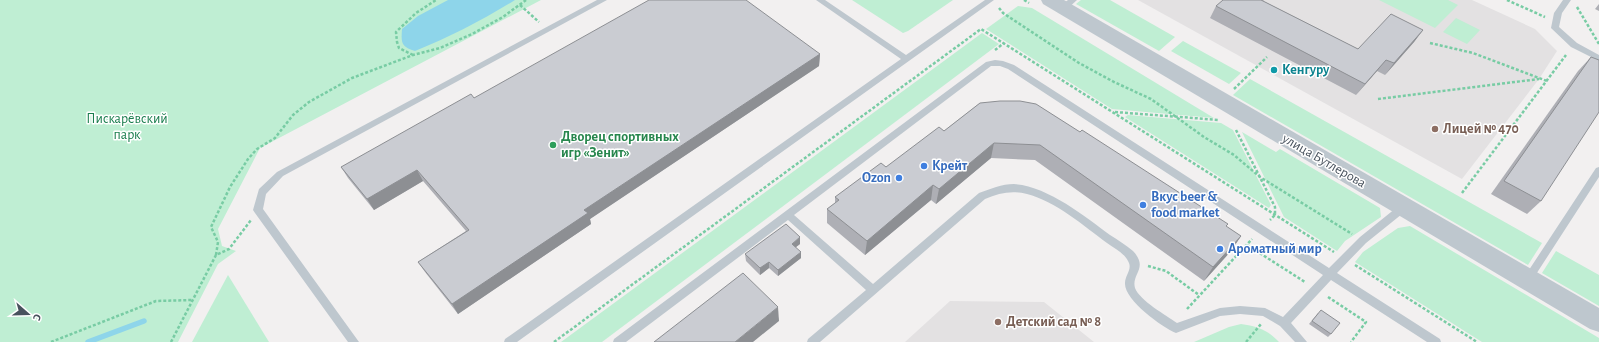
<svg xmlns="http://www.w3.org/2000/svg" width="1599" height="342" font-family="'Alegreya Sans',sans-serif">
<rect width="100%" height="100%" fill="#f2f0f0"/>
<g fill="#e3e1e2">
<path d="M1138 0H1472L1535 29 1557 51 1539 79 1462 179Z"/>
<path d="M950 301 1044 302 1094 342H905Z"/>
</g>
<g fill="#bfeed3">
<path d="M0 0H541L260 148 218 229 222 246 236 251 218 264 178 342H0Z"/>
<path d="M852 0H953L908 31 903 33Z"/>
<path d="M1081 0H1110L1175 37 1159 51 1076 4Z"/>
<path d="M1379 0H1448L1458 5 1435 28Z"/>
<path d="M1018 6 1032 8 1214 118 1112 109 986 29Z"/>
<path d="M1456 18 1480 30 1467 44 1443 32Z"/>
<path d="M982 33 999 44 602 342H561Z"/>
<path d="M1183 41 1241 73 1229 84 1171 51Z"/>
<path d="M1250 79 1542 243 1528 265 1233 95Z"/>
<path d="M1128 115 1221 123 1233 130 1271 205 1269 208 1125 117Z"/>
<path d="M1242 132 1276 152 1280 149 1380 208 1381 217 1345 241 1337 251 1284 217Z"/>
<path d="M1410 226 1599 338V342H1482L1355 262 1363 252 1398 228Z"/>
<path d="M1556 251 1599 275V306L1542 273Z"/>
<path d="M228 275 269 342H192Z"/>
<path d="M1241 324C1257 326 1268 330 1279 342H1194L1229 327Z"/>
</g>
<path fill="#8ed5ea" d="M448 0H515C483 20 450 37 415 51 401 47 401 43 402 29L418 16Z"/>
<g fill="none" stroke-linecap="round" stroke-linejoin="round">
<path stroke="#8ed5ea" stroke-width="5.5" d="M88 342 144 321"/>
<g stroke="#78cca4" stroke-width="2.5" stroke-dasharray="3 2" stroke-linecap="butt">
<path d="M1024 0 1029 3"/>
<path d="M1507 0 1545 17"/>
<path d="M520 5 539 22"/>
<path d="M1577 7 1599 44"/>
<path d="M999 8 1003 13 1079 63 1114 82 1151 99 1204 137 1234 155 1260 177 1352 234"/>
<path d="M1430 43 1473 53 1547 81"/>
<path d="M995 50 1004 43"/>
<path d="M413 55 399 48 397 42 396 32 416 13 436 0"/>
<path d="M1234 89 1267 57"/>
<path d="M1378 99 1539 79"/>
<path d="M1115 112 1219 120"/>
<path d="M1236 130 1275 207V215L1270 220"/>
<path d="M1462 193 1566 55"/>
<path d="M1247 245 1305 282"/>
<path d="M216 255 218 242 211 227 230 187 248 159 257 149 275 138 293 115 309 102 352 78 413 55 440 48 472 34 503 17 526 0"/>
<path d="M1355 265 1477 342"/>
<path d="M1148 266 1166 271 1199 295"/>
<path d="M1328 297 1366 322 1351 342"/>
<path d="M1187 309 1252 239"/>
<path d="M51 342 156 301 192 300"/>
<path d="M171 342 216 255 229 249 251 220"/>
<path d="M554 342 981 29 1334 252"/>
<path d="M1246 342 1261 324"/>
</g>
<g fill="#bec7ce" fill-rule="evenodd">
<path d="M597 0H607L283 176 266 194 263 209 359 342H348L255 213 253 210 259 189 277 172Z"/>
<path d="M816 0H825L906 55 985 0H994L517 342H504L505 339 901 59Z"/>
<path d="M1068 0H1077L1066 10H1060V6Z"/>
<path d="M1563 0H1571L1562 13 1559 27 1577 43 1599 55V61L1571 47 1551 28 1554 13Z"/>
<path d="M995 60 1003 61 1014 65 1329 268 1360 237 1401 204H1407L1409 207 1407 210 1366 243 1337 273 1440 339 1441 342H1427L1331 280 1291 323 1307 342H1295L1280 326 1263 316 1240 314 1220 316 1176 333C1162 327 1124 300 1125 283 1125 275 1133 269 1128 261 1124 253 1114 248 1107 243 1084 226 1055 201 1027 194 1012 190 999 193 985 199L820 342H807L808 339 866 290 788 220 626 342H613L614 339 986 62ZM991 66H1000L1008 69 1323 275 1283 317 1265 308 1240 306 1220 308 1177 323C1166 315 1140 301 1135 288 1131 274 1149 268 1133 251 1126 245 1118 240 1110 235 1085 216 1047 186 1014 184 1002 184 990 189 979 193L873 284 794 215Z"/>
<path d="M1599 167V177L1531 282 1528 283 1525 282 1523 279 1525 276 1596 168Z"/>
</g>
<path fill="#bec7ce" fill-rule="evenodd" d="M1041 0H1064L1599 308V332L1590 329 1043 4Z"/>
</g>
<g fill="#aeafb5">
<path d="M1223 0H1264L1263 1 1358 49 1423 30 1414 42 1385 75 1377 71 1356 95 1210 18 1216 6Z"/>
<path d="M1599 4V11L1595 9Z"/>
<path d="M820 54 819 66 590 219 591 224 458 314 425 272 418 262 466 231 423 181 374 210 348 178 341 167 474 98Z"/>
<path d="M1591 57 1541 201 1527 214 1491 194 1578 71Z"/>
<path d="M980 103 1226 227 1241 236 1231 251 1204 281 1035 160 991 158 936 204 931 200 865 255 827 223V209L835 203V197L886 167 944 131Z"/>
<path d="M800 244 796 247 801 258 778 276 769 268 760 275 746 261 745 254Z"/>
<path d="M1318 313 1331 334 1328 337 1309 324Z"/>
</g>
<g fill="#8d8f93">
<path d="M1423 30 1414 42 1385 75 1394 63Z"/>
<path d="M820 54 819 66 590 219 591 224 458 314 452 304 584 210Z"/>
<path d="M1386 60 1377 71 1356 95 1365 84Z"/>
<path d="M994 143 991 158 936 204 939 189Z"/>
<path d="M417 170 423 181 374 210 367 199Z"/>
<path d="M933 185 931 200 865 255 867 241Z"/>
<path d="M1241 236 1231 251 1204 281 1213 267Z"/>
<path d="M800 237V244L792 250V244Z"/>
<path d="M801 252V258L778 276V270Z"/>
<path d="M769 262V268L760 275V268Z"/>
<path d="M778 307 779 321 753 342H735Z"/>
</g>
<g fill="#caccd2" stroke="#8d8f93">
<path d="M649 0H746L820 54 584 210 588 213 452 304 418 262 469 230 417 170 367 199 341 167 471 94 474 98Z"/>
<path d="M1223 0H1261L1358 49 1391 14 1423 30 1394 63 1386 60 1365 84 1216 6Z"/>
<path d="M1591 57 1599 60V112L1541 201 1504 181Z"/>
<path d="M1000 101H1020L1036 104 1080 132 1082 130 1228 224 1226 226 1241 236 1213 267 1040 145 994 143 939 189 933 185 867 241 827 209 839 200 835 197 881 163 886 167 939 127 944 131 980 103Z"/>
<path d="M786 224 800 237 792 244 801 252 778 270 769 262 760 268 745 254Z"/>
<path d="M743 273 778 307 735 342H654Z"/>
<path d="M1321 310 1340 323 1331 334 1312 321Z"/>
</g>
<circle fill="#0f9aa8" stroke="#fff" stroke-width="1.5" cx="1274" cy="70" r="4"/>
<g fill="#8d6e63" stroke="#fff" stroke-width="1.5">
<circle cx="1435" cy="129" r="4"/>
<circle cx="998" cy="322" r="4"/>
</g>
<circle fill="#2e9e5b" stroke="#fff" stroke-width="1.5" cx="553" cy="145" r="4"/>
<g fill="#3f7fe0" stroke="#fff" stroke-width="1.5">
<circle cx="924" cy="166" r="4"/>
<circle cx="899" cy="178" r="4"/>
<circle cx="1143" cy="205" r="4"/>
<circle cx="1220" cy="249" r="4"/>
</g>
<g text-anchor="middle" dominant-baseline="central" stroke-width="3" stroke-linejoin="round" paint-order="stroke">
<g font-size="14" font-weight="bold" fill="#0d838f" stroke="#fff" text-anchor="start">
<text x="1282" y="70">Кенгуру</text>
</g>
<g font-size="14" fill="#197d4d" stroke="#fff">
<text x="127" y="119">Пискарёвский<tspan x="127" dy="16">парк</tspan></text>
</g>
<g font-size="14" font-weight="bold" fill="#785e54" stroke="#fff" text-anchor="start">
<text x="1443" y="129">Лицей № 470</text>
<text x="1006" y="322">Детский сад № 8</text>
</g>
<g font-size="14" font-weight="bold" fill="#27864d" stroke="#fff" text-anchor="start">
<text x="561" y="137">Дворец спортивных<tspan x="561" dy="16">игр «Зенит»</tspan></text>
</g>
<g font-size="14" fill="#48525d" stroke="#fff">
<text transform="translate(1324 161) rotate(30)">улица Бутлерова</text>
</g>
<g font-size="14" font-weight="bold" fill="#366cbe" stroke="#fff" text-anchor="start">
<text x="932" y="166">Крейт</text>
<text x="891" y="178" text-anchor="end">Ozon</text>
<text x="1151" y="197">Вкус beer &amp;<tspan x="1151" dy="16">food market</tspan></text>
<text x="1228" y="249">Ароматный мир</text>
</g>
</g>
<g transform="translate(28 314) rotate(110)" stroke="#ffffff" stroke-width="3" paint-order="stroke">
<path d="M0-3L7 15L0 10L-7 15Z" fill="#48525d"/>
<text y="-6" font-size="11" font-weight="bold" text-anchor="middle" fill="#48525d">С</text>
</g>
</svg>
